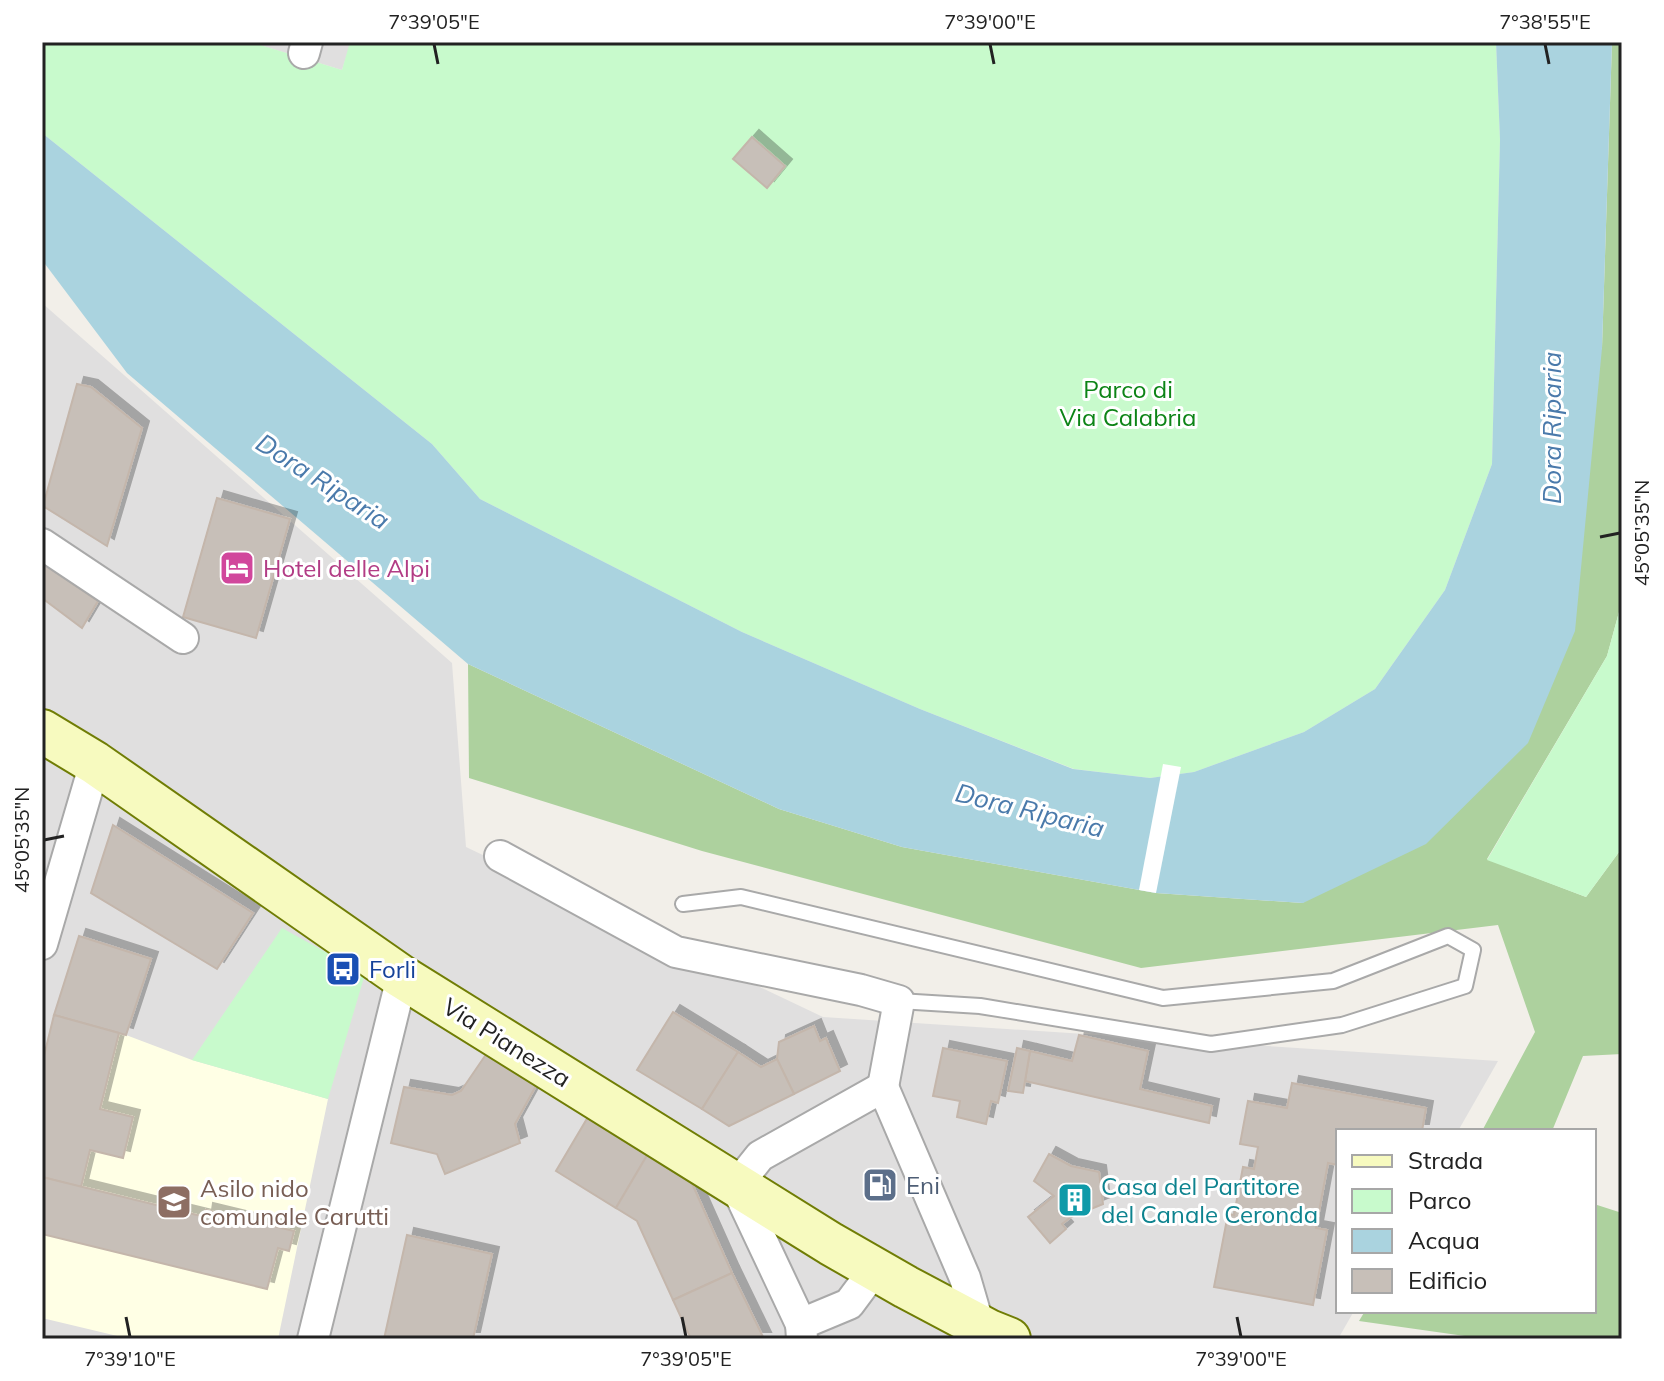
<svg xmlns="http://www.w3.org/2000/svg" width="1664" height="1381" font-family="Mulish,sans-serif">
<defs>
<filter id="shadow"><feDropShadow dx="7" dy="-7" stdDeviation="0" flood-color="#0004"/></filter>
</defs>
<rect width="100%" height="100%" fill="#f2efe9"/>
<g fill="#e0dfdf">
<path d="M250 42H351L342 70Z"/>
<path d="M42 303 452 663 466 847 823 1017 1498 1061 1458 1131H1338V1311H1354L1338 1339H42Z"/>
</g>
<path fill="#ffffe5" d="M54 1015 126 1035 192 1060 328 1099 278 1339H130L42 1318V1064Z"/>
<g fill="#add19e">
<path d="M1612 42H1622V601L1607 656 1487 859 1586 897 1622 848V1054L1583 1056 1552 1131H1482L1535 1032 1498 925 1141 968 702 851 469 778 468 664 779 809 902 847 1156 893 1303 903 1602 348Z"/>
<path d="M1594 1204 1622 1213V1339H1486L1359 1321 1365 1311H1594Z"/>
</g>
<g fill="#c8facc">
<path d="M42 42H251L342 70 350 42H1496L1500 140 1492 464 1445 590 1375 689 1304 732 1194 772 1150 778 1074 769 920 709 742 632 480 499 432 444 42 133Z"/>
<path d="M1622 601V848L1586 897 1487 860 1607 656Z"/>
<path d="M282 928 365 974 328 1099 192 1060Z"/>
</g>
<path fill="#aad3df" d="M1496 42H1612L1602 348 1575 631 1528 743 1426 844 1303 903 1156 893 902 847 779 809 468 664 127 373 42 260V133L432 444 480 499 742 632 920 709 1073 769 1150 778 1194 772 1304 732 1375 689 1445 590 1492 464 1500 140Z"/>
<path fill="#fff" d="M1163 764 1181 767 1156 893 1139 890Z"/>
<g fill="#c7bfb8" stroke="#c4b6ab" stroke-width="2" filter="url(#shadow)">
<path d="M752 137 785 166 767 188 733 159Z"/>
<path d="M77 384 91 387 142 428 107 546 43 506Z"/>
<path d="M217 498 290 519 256 638 183 617Z"/>
<path d="M42 563 98 601 82 628 42 598Z"/>
<path d="M113 825 253 913 217 969 91 893Z"/>
<path d="M79 936 151 959 126 1035 54 1015Z"/>
<path d="M673 1012 738 1052 702 1109 637 1070Z"/>
<path d="M54 1015 119 1033 100 1109 133 1117 123 1158 90 1150 81 1187 42 1177V1064Z"/>
<path d="M814 1026 820 1041 826 1038 840 1071 794 1094 777 1059 779 1042Z"/>
<path d="M1079 1035 1148 1051 1140 1089 1212 1106 1209 1123 1025 1081 1030 1051 1072 1061Z"/>
<path d="M943 1048 1007 1061 998 1103 991 1101 986 1124 957 1117 960 1101 933 1096Z"/>
<path d="M1017 1048 1030 1051 1023 1093 1008 1091Z"/>
<path d="M489 1050 538 1082 515 1124 520 1143 445 1174 437 1154 391 1143 404 1087 452 1095 461 1091Z"/>
<path d="M738 1052 761 1067 777 1059 794 1094 729 1126 702 1109Z"/>
<path d="M1292 1083 1426 1108 1422 1131H1338V1165L1328 1163 1316 1228 1327 1230 1313 1305 1214 1287 1228 1214 1234 1215 1243 1167 1254 1169 1258 1147 1240 1144 1248 1101 1287 1108Z"/>
<path d="M588 1117 648 1154 616 1208 556 1171Z"/>
<path d="M649 1152 690 1179 732 1273 673 1300 637 1221 616 1208Z"/>
<path d="M1049 1154 1071 1166 1099 1172 1103 1204 1071 1217 1062 1224 1066 1229 1050 1243 1028 1217 1054 1196 1034 1181Z"/>
<path d="M42 1177 205 1217 206 1210 294 1231 289 1251 278 1248 267 1289 42 1234Z"/>
<path d="M407 1235 492 1254 473 1339H384Z"/>
<path d="M732 1273 764 1339H691L673 1300Z"/>
</g>
<g fill="none" stroke-linecap="round" stroke-linejoin="round">
<defs>
<path id="lane" d="M683 904 741 897 1163 998 1333 981 1448 936 1473 950 1465 986 1342 1025 1211 1044 980 1006 899 1001"/>
<g id="street">
<path d="M304 53 307 42"/>
<path d="M42 544 183 638"/>
<path d="M500 856 676 952 861 990 899 1001 883 1087"/>
<path d="M42 944 95 763"/>
<path d="M801 1324 736 1186 760 1156 883 1087 965 1278 979 1326 972 1331"/>
<path d="M313 1339 402 977"/>
<path d="M802 1339 801 1324 849 1304 875 1269"/>
</g>
<path id="secondary" d="M42 731 95 763 402 977 831 1244 906 1287 989 1331 1009 1339"/>
</defs>
<use href="#lane" stroke="#a9a9a9" stroke-width="18"/>
<use href="#street" stroke="#a9a9a9" stroke-width="34"/>
<use href="#secondary" stroke="#707d05" stroke-width="46"/>
<use href="#lane" stroke="#fff" stroke-width="14"/>
<use href="#street" stroke="#fff" stroke-width="30"/>
<use href="#secondary" stroke="#f7fabf" stroke-width="42"/>
</g>
<path fill="none" stroke="#222" stroke-width="3" d="M434 44 438 64M990 44 994 64M1545 44 1549 64M1600 537 1620 533M44 840 64 836M126 1317 130 1337M682 1317 686 1337M1237 1317 1241 1337"/>
<defs>
<symbol id="hotel-square" viewBox="-11 -11 22 22"><rect x="-9" y="-9" width="18" height="18" rx="4" fill="#d1479c" stroke="#fff"/><path d="M-6-4.5h1.5V1H6V5H4.5V3h-9V5H-6ZM-4 0a1.8 1.8 0 1 1 3.6 0ZM.5 0V-2.5h3Q6-2.5 6 0Z" fill="#fff"/></symbol>
<symbol id="bus-square" viewBox="-11 -11 22 22"><rect x="-9" y="-9" width="18" height="18" rx="4" fill="#1a4fb4" stroke="#fff"/><path d="M-5-6H5V4H4V6H2V4H-2V6H-4V4H-5ZM-3.5-4V0h7V-4ZM-3.5 1.2v1.5H-2V1.2ZM2 1.2v1.5H3.5V1.2Z" fill="#fff"/></symbol>
<symbol id="fuel-square" viewBox="-11 -11 22 22"><rect x="-9" y="-9" width="18" height="18" rx="4" fill="#5c6f8a" stroke="#fff"/><path d="M-5.5-6h7V0h2V4h1.3V-2.5L3-4.5l.8-.8L6-3V5H2.5V1h-1V6h-7ZM-4.2-4.7v3.2H.2V-4.7Z" fill="#fff"/></symbol>
<symbol id="building-square" viewBox="-11 -11 22 22"><rect x="-9" y="-9" width="18" height="18" rx="4" fill="#0f9aa8" stroke="#fff"/><path d="M-4-6H4V6H1V3H-1V6H-4ZM-2.5-4.3h1.7v1.8h-1.7ZM.8-4.3h1.7v1.8H.8ZM-2.5-1h1.7V.8h-1.7ZM.8-1h1.7V.8H.8Z" fill="#fff"/></symbol>
<symbol id="school-square" viewBox="-11 -11 22 22"><rect x="-9" y="-9" width="18" height="18" rx="4" fill="#8d6e63" stroke="#fff"/><path d="M0-5L7-2L0 1L-7-2ZM-4 1L0 2.5L4 1V4Q0 6-4 4Z" fill="#fff"/></symbol>
</defs>
<g fill-rule="evenodd">
<use href="#hotel-square" x="217" y="548" width="40" height="40"/>
<use href="#bus-square" x="323" y="949" width="40" height="40"/>
<use href="#fuel-square" x="860" y="1165" width="40" height="40"/>
<use href="#building-square" x="1055" y="1180" width="40" height="40"/>
<use href="#school-square" x="154" y="1182" width="40" height="40"/>
</g>
<g text-anchor="middle" dominant-baseline="central" stroke-width="6" stroke-linejoin="round" paint-order="stroke">
<g font-size="24" fill="#0c8416" stroke="#fff">
<text x="1128" y="389">Parco di<tspan x="1128" dy="28">Via Calabria</tspan></text>
</g>
<g font-size="24" fill="#b23c85" stroke="#fff" text-anchor="start">
<text x="263" y="568">Hotel delle Alpi</text>
</g>
<g font-size="24" fill="#164399" stroke="#fff" text-anchor="start">
<text x="369" y="969">Forli</text>
</g>
<g font-size="24" fill="#222" stroke="#fff">
<text transform="translate(507 1042) rotate(32)">Via Pianezza</text>
</g>
<g font-size="24" fill="#4e5e75" stroke="#fff" text-anchor="start">
<text x="906" y="1185">Eni</text>
</g>
<g font-size="24" fill="#0d838f" stroke="#fff" text-anchor="start">
<text x="1101" y="1186">Casa del Partitore<tspan x="1101" dy="28">del Canale Ceronda</tspan></text>
</g>
<g font-size="24" fill="#785e54" stroke="#fff" text-anchor="start">
<text x="200" y="1188">Asilo nido<tspan x="200" dy="28">comunale Carutti</tspan></text>
</g>
<g font-size="26" font-style="italic" fill="#4a7aab" stroke="#fff">
<text transform="translate(1551 428) rotate(-90)">Dora Riparia</text>
<text transform="translate(323 481) rotate(33)">Dora Riparia</text>
<text transform="translate(1030 810) rotate(14)">Dora Riparia</text>
</g>
</g>
<rect width="1664" height="1381" fill="none" stroke="#ffffff" stroke-width="88"/>
<rect x="1336" y="1129" width="260" height="184" fill="#ffffff" stroke="#a7a7a7" stroke-width="2"/>
<rect x="1352" y="1155" width="40" height="12" fill="#f7fabf" stroke="#a7a7a7" stroke-width="2"/>
<text x="1408" y="1169" font-size="24" fill="#222222">Strada</text>
<rect x="1352" y="1189" width="40" height="24" fill="#c8facc" stroke="#a7a7a7" stroke-width="2"/>
<text x="1408" y="1209" font-size="24" fill="#222222">Parco</text>
<rect x="1352" y="1229" width="40" height="24" fill="#aad3df" stroke="#a7a7a7" stroke-width="2"/>
<text x="1408" y="1249" font-size="24" fill="#222222">Acqua</text>
<rect x="1352" y="1269" width="40" height="24" fill="#c7bfb8" stroke="#a7a7a7" stroke-width="2"/>
<text x="1408" y="1289" font-size="24" fill="#222222">Edificio</text>
<rect x="44" y="44" width="1576" height="1293" fill="none" stroke="#222" stroke-width="3"/>
<g font-size="20" text-anchor="middle" fill="#222">
<text x="434" y="29">7°39'05"E</text>
<text x="990" y="29">7°39'00"E</text>
<text x="1545" y="29">7°38'55"E</text>
<text transform="translate(1642 533) rotate(-90)" y="7">45°05'35"N</text>
<text transform="translate(22 840) rotate(-90)" y="7">45°05'35"N</text>
<text x="130" y="1366">7°39'10"E</text>
<text x="686" y="1366">7°39'05"E</text>
<text x="1241" y="1366">7°39'00"E</text>
</g>
</svg>
